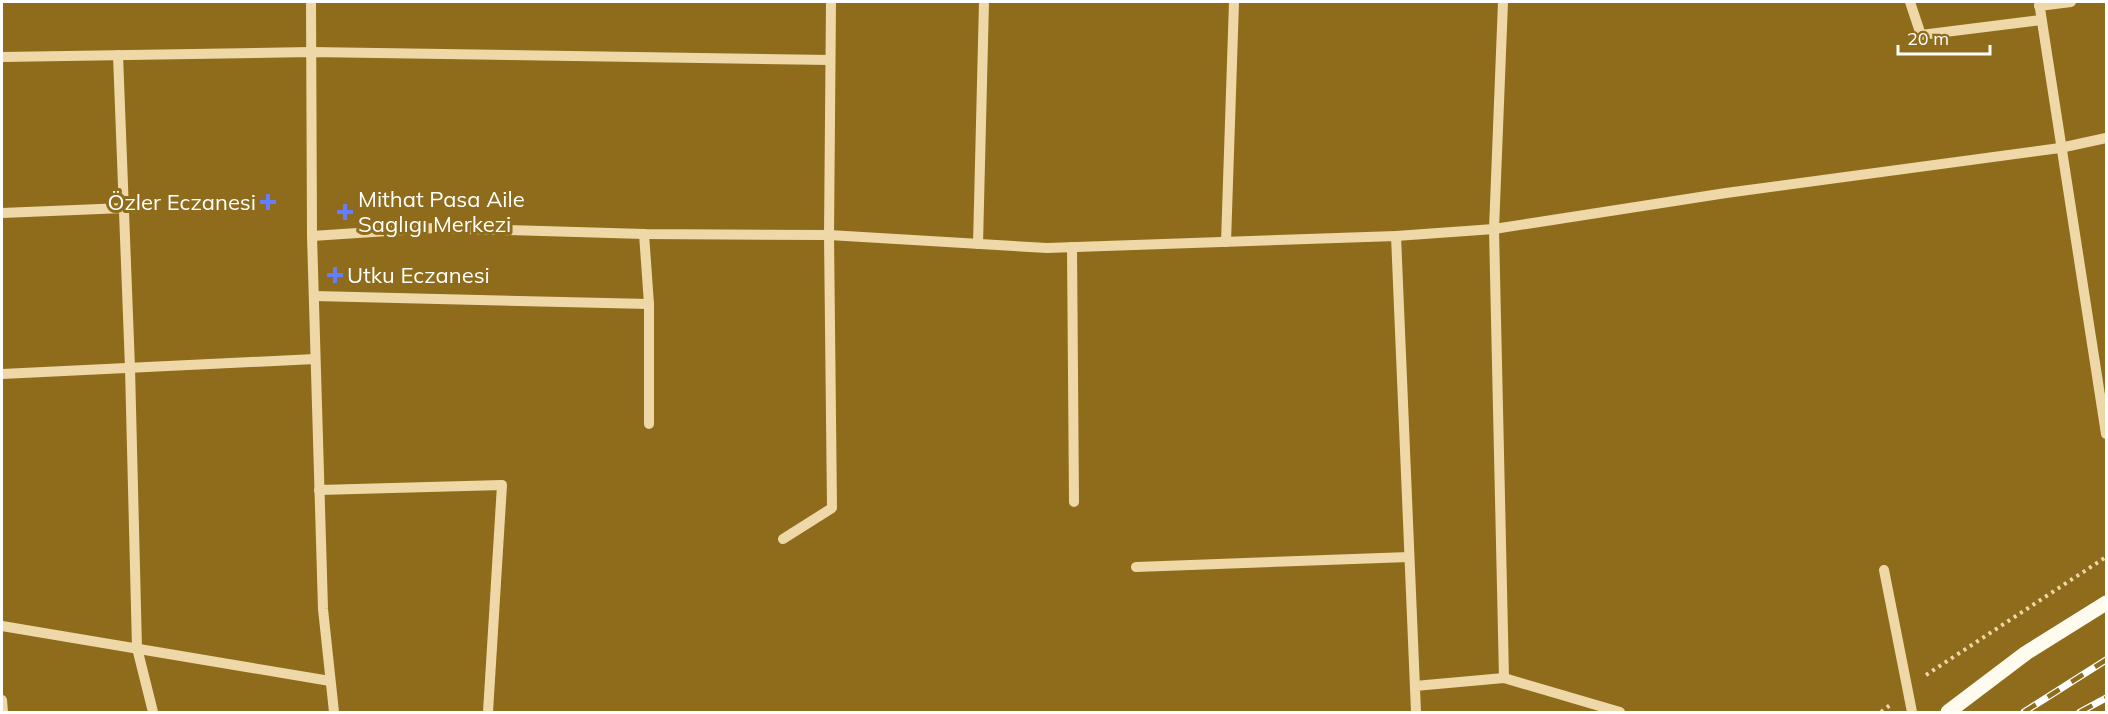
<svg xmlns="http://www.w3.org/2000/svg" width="2108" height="714" font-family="Mulish,sans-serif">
<rect width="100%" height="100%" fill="#8f6c1b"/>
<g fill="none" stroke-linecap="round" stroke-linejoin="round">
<g stroke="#eed8a8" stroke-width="4" stroke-dasharray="3 4.5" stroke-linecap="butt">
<path d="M1926 675 2106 557"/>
<path d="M1881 712 1890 705"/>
</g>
<g stroke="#eed8a8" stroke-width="10">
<path d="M311 2 312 236 323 609 334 712"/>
<path d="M1503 2 1494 229 1504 678"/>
<path d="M1910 2 1921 35 2041 20"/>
<path d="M2039 2 2106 434"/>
<path d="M2039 6 2071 2"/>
<path d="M118 55 130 368 137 648 153 712"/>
<path d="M2 57 311 52 830 60"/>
<path d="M2 213 124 208"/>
<path d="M644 234 649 304V424"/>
<path d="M312 236 434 228 644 234 829 235 1047 248 1396 236 1416 712"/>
<path d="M1396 236 1494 229 1726 193 2060 148 2106 138"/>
<path d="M1226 242 1234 2"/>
<path d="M978 244 984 2"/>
<path d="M1072 247 1074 502"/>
<path d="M314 296 649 304"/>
<path d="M2 374 315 359"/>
<path d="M319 490 502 485 488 712"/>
<path d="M783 539 832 508 829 235 831 2"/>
<path d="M1136 567 1409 557"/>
<path d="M1884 570 1912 712"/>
<path d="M2 626 330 681"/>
<path d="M1415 686 1504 678 1620 712"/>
<path d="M2 700 3 712"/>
</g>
<path stroke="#fffbef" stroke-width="15" d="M1948 712 2026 653 2106 603"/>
<defs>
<g id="rail">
<path d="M2024 712 2106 660"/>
<path d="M2080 712 2106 698"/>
</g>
</defs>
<use href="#rail" stroke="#fff" stroke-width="7"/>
<use href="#rail" stroke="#8f6c1b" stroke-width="4.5" stroke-dasharray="14" stroke-linecap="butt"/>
</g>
<g fill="#657dff" stroke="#8f6c1b" stroke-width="2">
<path d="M265 193h6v6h6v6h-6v6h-6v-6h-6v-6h6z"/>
<path d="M342 203h6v6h6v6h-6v6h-6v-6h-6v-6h6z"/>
<path d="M332 266h6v6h6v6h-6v6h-6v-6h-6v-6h6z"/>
</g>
<g text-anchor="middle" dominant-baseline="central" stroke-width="6" stroke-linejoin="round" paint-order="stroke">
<g font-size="22" fill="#fff" stroke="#8f6c1b" text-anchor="start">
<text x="358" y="199">Mithat Pasa Aile<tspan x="358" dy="25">Saglıgı Merkezi</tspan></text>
<text x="256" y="202" text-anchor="end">Özler Eczanesi</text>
<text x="347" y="275">Utku Eczanesi</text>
</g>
</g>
<rect width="2108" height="714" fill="none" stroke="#ffffff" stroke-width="6"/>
<path d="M1898 45v9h92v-9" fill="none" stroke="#ffffff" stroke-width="3"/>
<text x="1907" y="45" font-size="18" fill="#ffffff" stroke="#8f6c1b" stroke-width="4.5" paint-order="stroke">20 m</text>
</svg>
